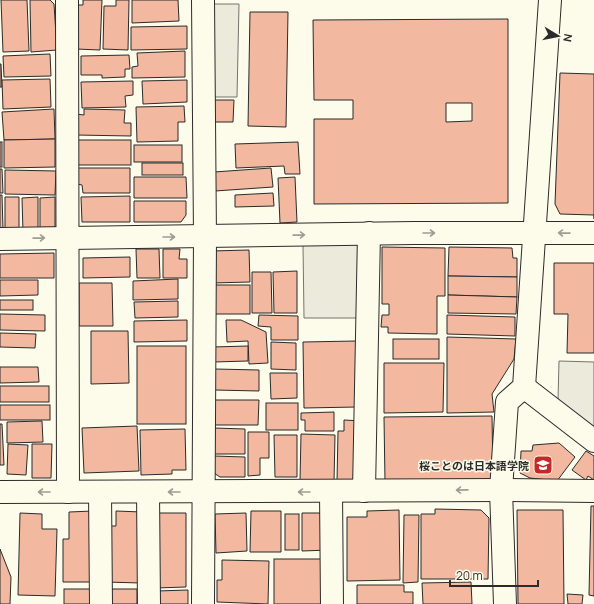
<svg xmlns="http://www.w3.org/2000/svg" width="594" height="604" font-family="Manrope,'Noto Sans JP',sans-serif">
<rect width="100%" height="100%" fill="#fdfbea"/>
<g fill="#eceadb" stroke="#74746e">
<path d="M214 4H239L237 97H213Z"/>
<path d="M360 244 361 318H304L303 245Z"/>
<path d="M559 361 594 362V427L558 400Z"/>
</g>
<g fill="#f2b8a0" stroke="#2b2b2b" fill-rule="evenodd">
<path d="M1 0H27L29 51 3 52Z"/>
<path d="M30 0H50L54 4 57 50 31 52Z"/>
<path d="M83 0H102L100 50 76 49 77 5H83Z"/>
<path d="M116 0H129L128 50 103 49 104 6H116Z"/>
<path d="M132 0H178L179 21 132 23Z"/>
<path d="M250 12H288L286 127 248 126Z"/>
<path d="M508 19V203L314 204V119H353V100H314L313 20ZM446 103H472V121L446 122Z"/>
<path d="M187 26V49L131 50V27Z"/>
<path d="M185 51V77L132 78V67L138 66 137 53Z"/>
<path d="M50 54 51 76 4 77 3 56Z"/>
<path d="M129 55 130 69H125V77L102 78V75H81V56Z"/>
<path d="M0 64H1L2 87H0Z"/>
<path d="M560 73 594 74V219V215L560 214 555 204Z"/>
<path d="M50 79 51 107 3 109 2 80Z"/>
<path d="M187 80V102L143 104 142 81Z"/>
<path d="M133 81V95L125 96 126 107 82 108 81 82Z"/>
<path d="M214 100H234L233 122H214Z"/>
<path d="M184 106 185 122H178V141L137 142 136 107Z"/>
<path d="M54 109 55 139 4 140 2 112Z"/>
<path d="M84 109 125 110 124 123H131V136L76 135V114L84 115Z"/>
<path d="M55 139V167L4 168V140Z"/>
<rect x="72" y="140" width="59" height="25"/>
<rect x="0" y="142" width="2" height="25"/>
<path d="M298 142 300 174H285L284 166 236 168 235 144Z"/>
<rect x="134" y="145" width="48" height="17"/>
<rect x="142" y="163" width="41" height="12"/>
<path d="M77 168H130V193H83L82 185 77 184Z"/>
<path d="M271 168 273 187 215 191 214 172Z"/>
<path d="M0 169H2L3 193H0Z"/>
<path d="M5 170 56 171 55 195 5 194Z"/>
<path d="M134 177H186L187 198H134Z"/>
<path d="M295 177 297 222 280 223 278 178Z"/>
<path d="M273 193 274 206 235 207V195Z"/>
<path d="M0 195H2L3 229H0Z"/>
<path d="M130 196V222H82L81 197Z"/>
<path d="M5 197H19V229L5 228Z"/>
<path d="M38 197V232H23L22 198Z"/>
<path d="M55 197V229H40V198Z"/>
<path d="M134 201H186V215L181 222H134Z"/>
<path d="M382 247 445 248V296H437V334L388 333V327H381L382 315H389V304H382Z"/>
<path d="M449 247 512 248 513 258H517V277L448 276Z"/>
<path d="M136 249H159L160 278H137Z"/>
<path d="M163 249H180L179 259H187V278H163Z"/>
<path d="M249 250 250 282 212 283 211 251Z"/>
<path d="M54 253V278H0V254Z"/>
<path d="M130 257V277L83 278V258Z"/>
<path d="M554 263H594V353H567L568 314H554Z"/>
<path d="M297 271V313H274L273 272Z"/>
<path d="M252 272H271L272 313H252Z"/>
<path d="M448 276 517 277V297L448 295Z"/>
<path d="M178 279V299L133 300V281Z"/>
<path d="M0 280H38V295L0 296Z"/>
<path d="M79 283H112L113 326H79Z"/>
<rect x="213" y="285" width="37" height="29"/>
<path d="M448 295 517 297 516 314 448 313Z"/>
<rect x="0" y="300" width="33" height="10"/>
<path d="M178 301V317L135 318 134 302Z"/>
<path d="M0 314 45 315V331L0 330Z"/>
<path d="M259 315 298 316V340H271V327L258 326Z"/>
<path d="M447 315 515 317V336L447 334Z"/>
<path d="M187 320V341L134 342V321Z"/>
<path d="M226 320H241L266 332 268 363 249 364 248 341 227 342Z"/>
<path d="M91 331H128L129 383 91 384Z"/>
<path d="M0 333 36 334 35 348 0 347Z"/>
<path d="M447 337 516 339 514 359 492 394 494 412 447 413Z"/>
<rect x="393" y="339" width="46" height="20"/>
<path d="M356 341 357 407 304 408 303 342Z"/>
<path d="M271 342 296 343V370L271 369Z"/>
<rect x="137" y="346" width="49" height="78"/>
<path d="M248 346V361L213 362 212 347Z"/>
<path d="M384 363H444L443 412 384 413Z"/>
<path d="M0 367H38L39 382 0 383Z"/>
<path d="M215 369 259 370V391L215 390Z"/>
<path d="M270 373H297V398L271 399Z"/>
<rect x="0" y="386" width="49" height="16"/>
<path d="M213 400H259L258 425H213Z"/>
<rect x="266" y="403" width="32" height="27"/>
<rect x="0" y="405" width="50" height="15"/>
<path d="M334 412V431H305V420H301V413Z"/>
<path d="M492 416 493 476 489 480 385 482 384 417Z"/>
<path d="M344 420 363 421 361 482H337L338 431H344Z"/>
<path d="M42 421 43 442 7 443V422Z"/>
<path d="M0 424H2L4 465H0Z"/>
<path d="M137 426 139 471 84 473 82 428Z"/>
<path d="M214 428 245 429V454H214Z"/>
<path d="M185 429 186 470H172V474L141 475 140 430Z"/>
<path d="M248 432H269V458H260V475L248 476Z"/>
<path d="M301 434 335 435 334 482 300 481Z"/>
<path d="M274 435H297V477H275Z"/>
<path d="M559 443 575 457 557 481 530 478 520 473 521 451H532L533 445Z"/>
<path d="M8 444 28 445 26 475 7 474Z"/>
<path d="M32 444H52L51 478H32Z"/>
<path d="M586 451 594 456V480L588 476 586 480 572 470Z"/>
<path d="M214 456 245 457V477H220L214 473Z"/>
<path d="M591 506H594V596L589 595Z"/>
<path d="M435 509 481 510 489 518 488 579H421V514H435Z"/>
<path d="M399 510 400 580 347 581V517H367V511Z"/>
<path d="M517 510H563L564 604H518Z"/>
<path d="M93 511 94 582H63V539H69V512Z"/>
<path d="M116 511 142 512 141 583 105 582 106 526H116Z"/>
<path d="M251 511H281V552H250Z"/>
<path d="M20 513 42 514V529H57L55 596 18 595Z"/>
<path d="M155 513H186V587L155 588Z"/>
<path d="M246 513 247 551 216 553 215 514Z"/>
<path d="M302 513H324L329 550 302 551Z"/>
<rect x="285" y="514" width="14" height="36"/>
<path d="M404 515H419L418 582 403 583Z"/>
<path d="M0 549 11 577 10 604H0Z"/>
<rect x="274" y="559" width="52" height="45"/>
<path d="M222 560 269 561 268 604 217 602V580H222Z"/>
<path d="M471 582 472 604H423L422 583Z"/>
<path d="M357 585H404V592H413V604H357Z"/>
<rect x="64" y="589" width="29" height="15"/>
<rect x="107" y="589" width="30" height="15"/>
<path d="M188 590V604H157V591Z"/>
<path d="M567 594 583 595 582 604H568Z"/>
</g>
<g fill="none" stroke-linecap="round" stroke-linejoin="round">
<defs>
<g id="minor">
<path d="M67 0 68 492"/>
<path d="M203 0 205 237 203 604"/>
<path d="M0 239 414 233H594"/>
<path d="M524 387 594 441"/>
<path d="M364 491 369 233"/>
<path d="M0 492 501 490 594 491"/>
<path d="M100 492 101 604"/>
<path d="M148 492 149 604"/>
<path d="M331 492 332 604"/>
<path d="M505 604 501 490 507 402 524 387 550 0"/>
</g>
</defs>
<use href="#minor" stroke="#2b2b2b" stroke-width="24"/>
<use href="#minor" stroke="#fdfbea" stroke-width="22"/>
</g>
<defs><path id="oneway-shaft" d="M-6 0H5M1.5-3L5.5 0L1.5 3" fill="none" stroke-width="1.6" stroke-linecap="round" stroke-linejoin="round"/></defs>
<g stroke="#9e9d94">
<use href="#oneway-shaft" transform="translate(429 233)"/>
<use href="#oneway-shaft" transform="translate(564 233) rotate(-179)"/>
<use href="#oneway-shaft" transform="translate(299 235) rotate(-1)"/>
<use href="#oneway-shaft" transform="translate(169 237)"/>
<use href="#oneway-shaft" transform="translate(39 238) rotate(-1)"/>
<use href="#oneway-shaft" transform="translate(462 490) rotate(179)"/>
<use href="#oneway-shaft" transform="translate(44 492) rotate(180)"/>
<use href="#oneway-shaft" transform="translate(174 492) rotate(180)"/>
<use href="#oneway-shaft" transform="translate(304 492) rotate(180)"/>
</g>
<defs>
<symbol id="school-square" viewBox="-11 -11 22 22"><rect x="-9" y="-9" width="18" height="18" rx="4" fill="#c62828" stroke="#fdfbea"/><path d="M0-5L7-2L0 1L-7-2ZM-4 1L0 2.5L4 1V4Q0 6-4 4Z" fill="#fff"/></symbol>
</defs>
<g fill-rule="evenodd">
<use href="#school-square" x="532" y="454" width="22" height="22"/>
</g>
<g text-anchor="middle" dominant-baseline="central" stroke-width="3" stroke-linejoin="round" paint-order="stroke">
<g font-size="11" font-weight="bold" fill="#2b2b2b" stroke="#fdfbea" text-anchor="end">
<text x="529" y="465">桜ことのは日本語学院</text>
</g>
</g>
<g transform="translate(558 36) rotate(100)" stroke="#fdfbea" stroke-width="3" paint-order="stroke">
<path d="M0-3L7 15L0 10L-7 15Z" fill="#2b2b2b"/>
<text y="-6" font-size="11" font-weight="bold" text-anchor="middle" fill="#2b2b2b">N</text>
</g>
<path d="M450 580v6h88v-6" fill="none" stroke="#2b2b2b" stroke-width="2"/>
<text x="456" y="580" font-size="12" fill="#2b2b2b" stroke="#fdfbea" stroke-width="3" paint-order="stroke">20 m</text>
</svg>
